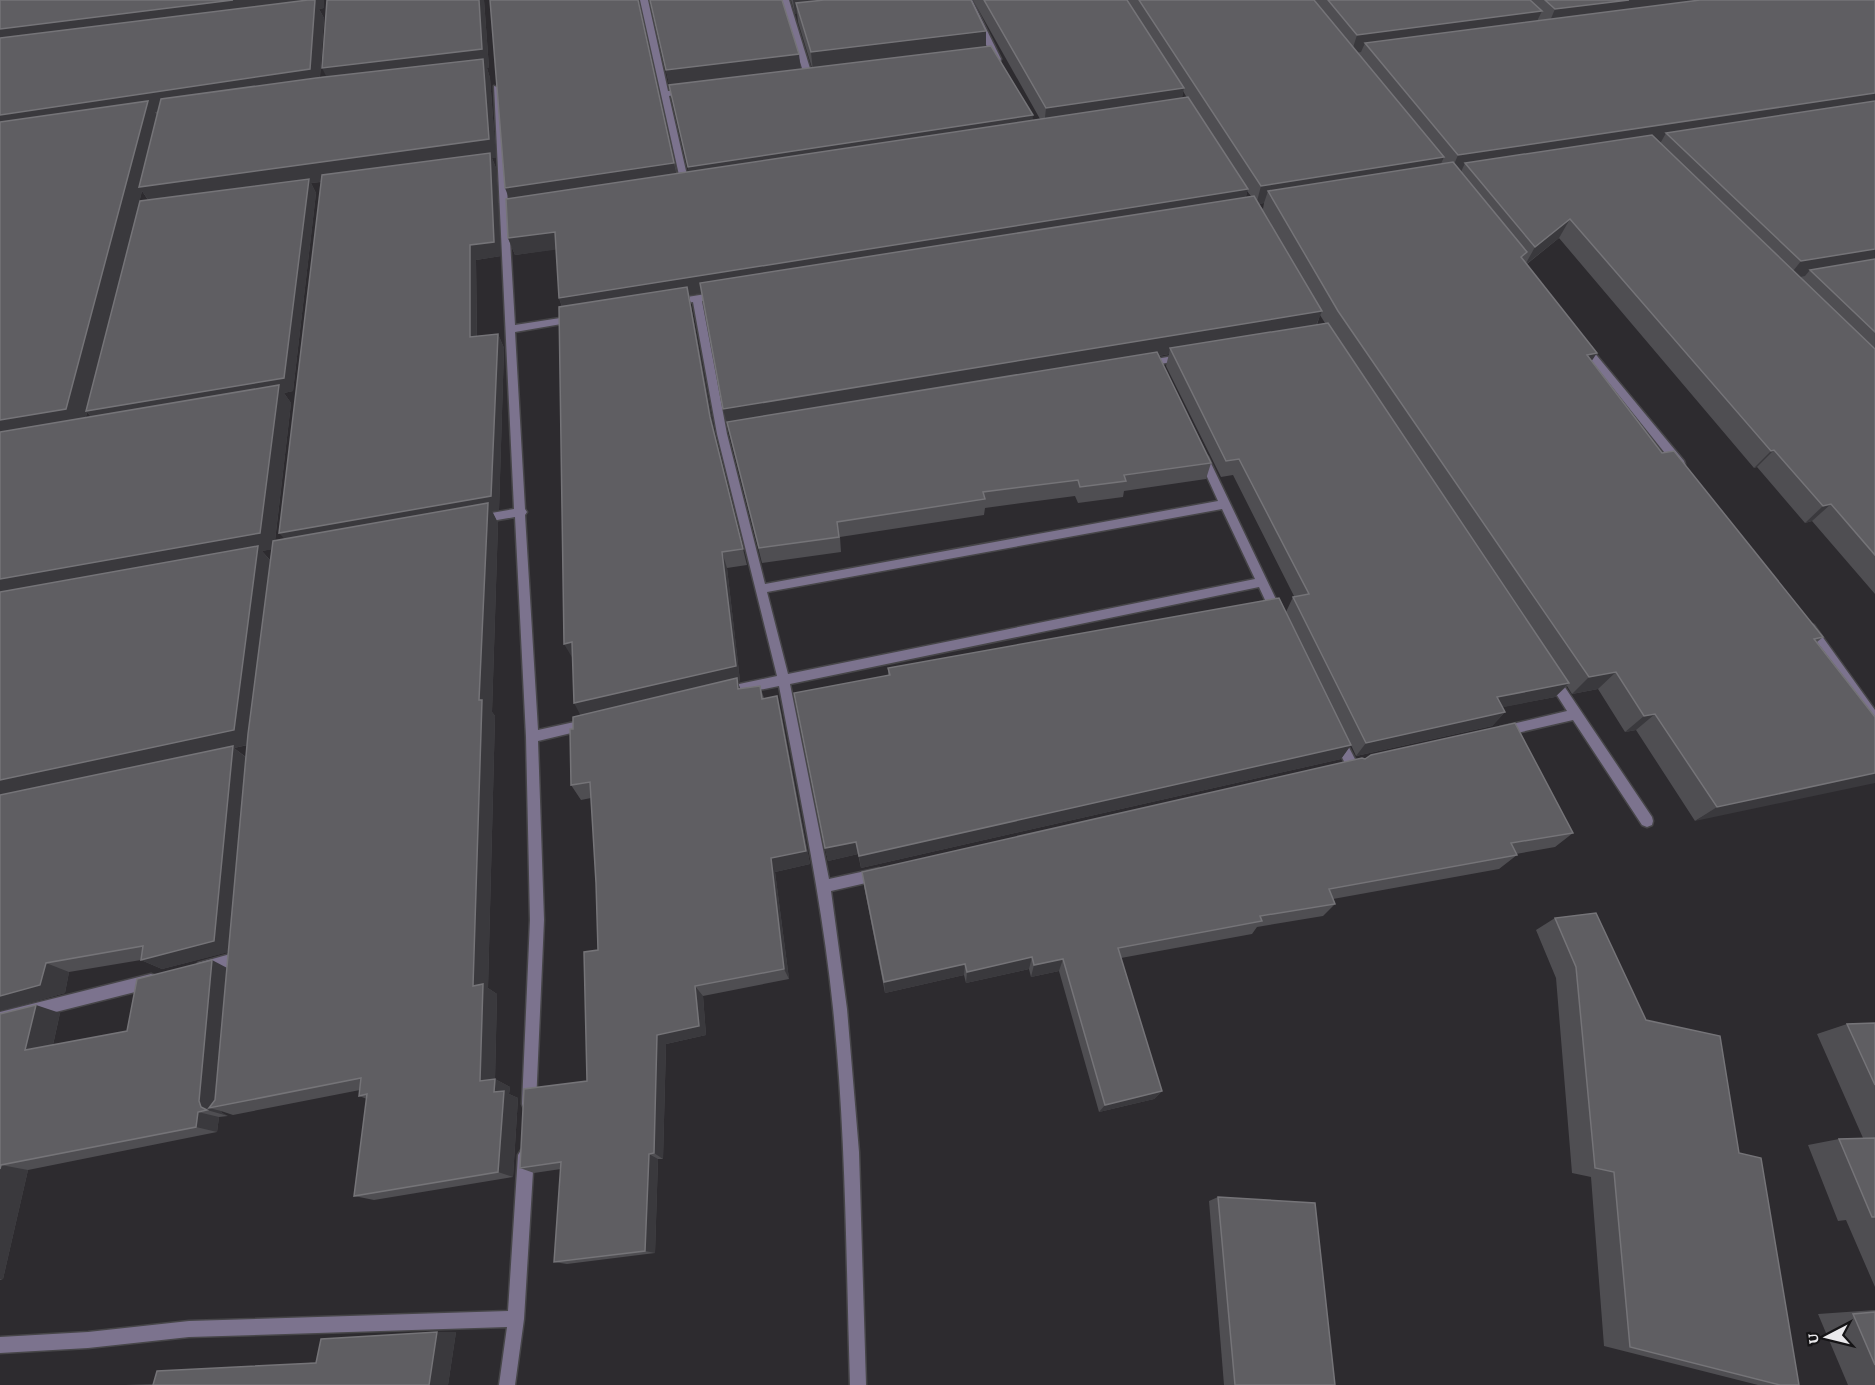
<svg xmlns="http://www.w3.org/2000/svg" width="1875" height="1385" font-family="'Crimson Pro',serif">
<rect width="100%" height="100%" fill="#2d2b2f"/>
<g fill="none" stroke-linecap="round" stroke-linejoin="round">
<defs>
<g id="street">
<path d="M640 0H648L668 91 687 89 691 91 669 96 689 184 685 187 681 184Z"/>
<path d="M781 0H789L813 78 812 80 805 78Z"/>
<path d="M964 0H972L1001 59 1000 61 993 59Z"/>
<path d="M494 86 501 88 515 325 573 316 578 319 573 322 515 332 525 509 527 512 525 515 538 730 588 719 592 720 594 724 592 728 588 729 538 741 544 920 536 1104 534 1109 529 1111 524 1109 522 1104 530 920 526 737 515 517 480 523 475 519 480 515 514 509Z"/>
<path d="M718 292 723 295 721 297 702 301 727 434 765 584 1218 501 1198 457 1203 453 1208 457 1282 612 1276 617 1272 615 1259 587 790 684 829 879 879 868 884 870 886 874 884 878 879 880 831 891 847 1009 859 1152 866 1385H850C846 1259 846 1133 833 1008 822 900 799 793 779 686L725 697 721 696 719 692 721 688 725 687 777 676 717 434 693 302 675 305 670 302 675 299ZM1222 509 1255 579 788 674 767 592Z"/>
<path d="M1585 344 1588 345 1684 461 1685 464 1684 467H1676L1582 349V345Z"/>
<path d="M1184 354 1187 355V359L1145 367 1140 364 1145 361Z"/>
<path d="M1810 623 1814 625 1875 710V725L1871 724 1806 631 1804 628 1806 625Z"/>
<path d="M1552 673 1556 674 1652 817 1653 821 1652 825 1647 827 1642 825 1573 720 1504 736 1500 735 1498 731 1500 727 1504 726 1567 711 1546 678 1548 674Z"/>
<path d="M1338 733 1342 734 1357 763 1359 767 1357 771 1353 773 1349 771 1334 742 1332 738 1334 734Z"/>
<path d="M241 951 246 953 248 958 246 963 203 975 198 973 196 968 198 963Z"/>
<path d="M151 974 156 976 158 981 156 986 151 988 0 1026V1012Z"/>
<path d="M526 1147 531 1150 534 1155 524 1319 515 1385H499L507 1327 189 1337 88 1348 0 1353V1337L88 1332 189 1321 508 1311 518 1155 521 1150Z"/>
</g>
</defs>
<use href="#street" stroke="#474649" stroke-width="3"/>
<use href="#street" fill="#7c738e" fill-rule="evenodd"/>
</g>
<g fill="#4f4e52" fill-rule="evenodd">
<path d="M0 0H324V8L319 9 324 18 320 77 326 76 327 0H484L489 68H487L490 78 496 158H492L496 168 501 256 476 260 477 336 498 334 504 348 499 510 492 511 498 523 492 712 495 716 488 988 497 994 495 1079 510 1087 509 1094 518 1098 513 1177 374 1200 354 1196 367 1099 359 1096 360 1090 233 1115 221 1111 222 1113 228 1116 219 1117 217 1132 28 1170 3 1279 0 1280V1014L60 1013 53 1045 127 1031 227 968 228 952 162 969 141 960 69 972 65 993 0 1011ZM321 182 284 539 275 541 291 403 284 393 293 391 316 193 311 183ZM142 191 148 200 127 251ZM87 412 91 417H86ZM272 549 270 560 262 551ZM248 745 246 757 234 748Z"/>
<path d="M490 0H638L677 173 689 172 650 0 801 69 812 68 798 22 797 13 795 14 791 0H971L986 46 1033 120 1040 119 973 0H1875V594L1812 521 1805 523 1757 467 1754 468 1559 238 1527 264 1591 361 1662 453 1823 637 1817 642 1875 717 1695 821 1636 730 1625 732 1598 689 1572 694 1567 686 1555 697 1502 707 1505 712 1492 726 1356 756 1351 745 1341 759 861 868 858 854 828 861 825 848 888 675V668L1328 699 1286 612 1293 597 1294 596 1233 475 1221 477 1166 366 1169 354 1159 356 1211 463 1206 479 1124 491 1123 497 1078 503 1075 496 985 508 984 515 840 537 841 552 762 563 723 409 702 293 689 295 715 434 747 565 727 568 740 681 738 682 740 689 760 686 764 698 781 712 810 864 775 872 789 979 703 996 706 1035 666 1044 663 1159H658L655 1253 567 1264 554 1262 561 1169 534 1173 520 1168 587 1081 598 950 596 883 591 798 581 800 571 785 573 729 580 715 562 307 559 298 556 249 515 255 508 238 509 198ZM1183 91 1187 98H1182ZM1247 191 1251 196 1246 197ZM1264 203 1263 209 1259 204ZM1320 315 1325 323 1317 325Z"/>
<path d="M1365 759 1573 833 1555 847 1516 854 1517 855 1499 869 1333 899 1335 904 1323 916 1257 927 1252 934 1121 958 1162 1091 1154 1099 1099 1112 1059 971 1031 977 1029 969 966 983 964 975 885 993 864 886Z"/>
<path d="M1555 918 1646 1020 1739 1153 1780 1385H1758L1604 1346 1591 1177 1572 1173 1556 978 1536 930Z"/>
<path d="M1875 1023V1287L1846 1220 1838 1221 1808 1145 1839 1139 1863 1138 1817 1034 1847 1024Z"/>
<path d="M1218 1197 1335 1385H1224L1209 1201Z"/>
<path d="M1875 1310V1385H1848L1818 1314Z"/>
<path d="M456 1332 448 1385H125L153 1384 316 1362Z"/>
</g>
<g fill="#3a393d" fill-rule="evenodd">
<path d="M233 0H324V8L319 9 324 18 319 88 155 112 160 120 331 86 322 68 479 0H484L489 68H487L490 78 496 158H492L496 168 501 256 476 260 477 352 470 337V245L490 159 311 183 316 193 293 391 284 393 291 403 274 549 262 551 272 563 251 744 234 748 249 760 233 951 162 969 141 960 214 941 0 798V579L98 424 87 412 83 427 0 441V29ZM142 191 152 205 87 411Z"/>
<path d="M638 0 678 181 512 206 505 188Z"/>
<path d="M793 0H904L796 3 797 13 795 14Z"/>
<path d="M1629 0H1703L1547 28 1555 9Z"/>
<path d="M1542 11 1533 29 1365 43 1361 52 1351 54 1357 35Z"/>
<path d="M986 31V49L813 71 811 52Z"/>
<path d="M799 54 801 72 670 89 666 70Z"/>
<path d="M1184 88 1180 106 1044 127 1046 108Z"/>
<path d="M1875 93V110L1666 133 1661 142 1471 170 1465 163 1461 172 1450 174 1458 155Z"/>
<path d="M1033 115 1032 128 691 179 688 167Z"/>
<path d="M1444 157 1436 175 1268 191 1264 203 1256 205 1261 186Z"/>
<path d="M1248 189 1243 206 689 295 715 434 747 565 710 417 565 315 559 298Z"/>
<path d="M1570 219 1559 238 1525 265 1535 247Z"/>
<path d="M555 232 561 249 515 255 508 238Z"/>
<path d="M1875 249V265L1810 270 1805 276 1786 280 1801 261Z"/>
<path d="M1322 311 1314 330 1170 348 1169 354 728 427 723 409Z"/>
<path d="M498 334 504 348 499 510 492 511 498 523 492 712 495 716 488 988 497 994 495 1079 510 1087 509 1094 518 1098 513 1177 498 1172 494 1092 480 1081 473 986 291 546 279 533Z"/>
<path d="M1597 353 1583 374 1587 355Z"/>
<path d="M1774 450 1757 467 1754 468 1771 451Z"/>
<path d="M1831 504 1812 521 1805 523 1823 506Z"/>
<path d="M722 552 727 568 740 681 738 682 742 695 582 718 574 703Z"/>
<path d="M572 642 573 659 564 644Z"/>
<path d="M1616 672 1598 689 1572 694 1589 677Z"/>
<path d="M1569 683 1555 697 1484 711 1497 697Z"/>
<path d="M777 696 781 712 810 864 775 872 789 979 784 969 771 858Z"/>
<path d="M1505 712 1492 726 1356 756 1366 743Z"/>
<path d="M1655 714 1636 730 1625 732 1644 716Z"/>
<path d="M1351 745 1341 759 861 868 859 856Z"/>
<path d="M1875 773V783L1695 821 1717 807Z"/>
<path d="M856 842 858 854 828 861 825 848Z"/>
<path d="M1032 957 1029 969 966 983 967 972Z"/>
<path d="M1063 959 1059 971 1031 977 1034 965Z"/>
<path d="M212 960 231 970 220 1106 209 1108 221 1111 222 1113 228 1116 207 1110 201 1107 199 1101Z"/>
<path d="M46 963 69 972 65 993 0 1011V996Z"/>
<path d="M965 964 964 975 885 993 884 982Z"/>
<path d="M695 986 703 996 706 1035 666 1044 663 1159 654 1153 657 1035Z"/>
<path d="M36 1005 60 1013 50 1058 25 1050Z"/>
<path d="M1162 1091 1154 1099 1099 1112 1105 1105Z"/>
<path d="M198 1112 219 1117 217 1132 196 1127Z"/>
<path d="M649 1154 658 1159 655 1253 645 1251Z"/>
<path d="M1 1165 28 1170 3 1279H0V1169Z"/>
<path d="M437 1332H456L448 1385H429Z"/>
</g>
<g fill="#5f5e62" stroke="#757478" stroke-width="1.5">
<path d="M0 0H233L0 29Z"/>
<path d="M308 0H315L310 69 0 115V38Z"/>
<path d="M327 0H479L482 49 322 68Z"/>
<path d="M490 0H638L674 163 505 188Z"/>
<path d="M650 0H782L799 54 666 70Z"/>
<path d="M824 0H971L986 31 811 52 796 3Z"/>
<path d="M984 0H1127L1184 88 1046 108Z"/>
<path d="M1139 0H1314L1444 157 1261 186Z"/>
<path d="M1328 0H1530L1542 11 1357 35Z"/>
<path d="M1545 0H1629L1555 9Z"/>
<path d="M1700 0H1875V93L1458 155 1365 43Z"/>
<path d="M991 46 1033 115 688 167 669 85Z"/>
<path d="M483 59 489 139 139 187 161 99 316 78Z"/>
<path d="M1188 97 1248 189 559 298 555 232 508 238 506 199Z"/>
<path d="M148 101 66 409 0 420V122Z"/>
<path d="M1875 101V249L1801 261 1666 133Z"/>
<path d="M1652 135 1875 349V555L1831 504 1823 506 1774 450 1771 451 1570 219 1535 247 1465 163Z"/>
<path d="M490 153 494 242 470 245V337L498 334 491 496 279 533 322 175Z"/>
<path d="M1453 162 1527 252 1521 257 1597 353 1587 355 1662 453 1674 451 1823 637 1814 639 1875 717V773L1717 807 1655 714 1644 716 1616 672 1589 677 1338 311 1268 191Z"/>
<path d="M309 179 284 378 86 411 140 201Z"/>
<path d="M1254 196 1322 311 723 409 700 283Z"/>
<path d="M1875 259V332L1810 270Z"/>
<path d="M687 287 710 417 743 549 722 552 736 666 574 703 572 642 564 644 559 307Z"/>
<path d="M1328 323 1569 683 1497 697 1505 712 1366 743 1293 597 1309 594 1239 459 1226 461 1170 348Z"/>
<path d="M1157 352 1211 463 1124 475 1126 481 1080 487 1078 480 983 492 985 499 837 522 839 537 759 548 727 422Z"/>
<path d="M279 385 260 533 0 579V432Z"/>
<path d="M488 503 479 700H482L473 986 483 984 480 1081 495 1079 494 1092 504 1091 498 1172 354 1196 367 1094 359 1096 361 1078 209 1108 215 1100 248 734 273 541Z"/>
<path d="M258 546 234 730 0 780V592Z"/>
<path d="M1279 598 1351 745 859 856 856 842 825 848 794 693 890 675 888 668Z"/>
<path d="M737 678 738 689 760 686 762 699 777 696 806 851 771 858 784 969 695 986 699 1026 657 1035 654 1153 649 1154 645 1251 554 1262 561 1162 520 1168 524 1089 587 1081 584 952 598 950 596 883 590 782 571 785 570 729H573V717Z"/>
<path d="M1515 723 1573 833 1511 843 1517 855 1329 889 1335 904 1260 916 1262 921 1118 948 1162 1091 1105 1105 1063 959 1034 965 1032 957 967 972 965 964 884 982 862 872 1362 758 1365 759 1371 755Z"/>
<path d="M233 746 214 941 141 960 143 946 46 963 40 985 0 996V795Z"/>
<path d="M1596 913 1646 1020 1720 1036 1739 1153 1761 1158 1799 1385H1780L1630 1347 1614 1172 1595 1168 1576 967 1555 918Z"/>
<path d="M212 960 199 1101 201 1107 207 1110 198 1112 196 1127 1 1165 0 1169V1014L36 1005 25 1050 127 1031 137 979Z"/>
<path d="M1875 1023V1085L1847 1024Z"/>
<path d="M1875 1138V1217H1872L1839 1139Z"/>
<path d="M1218 1197 1315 1203 1335 1385H1235Z"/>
<path d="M1875 1312V1365L1853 1314Z"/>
<path d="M437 1332 429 1385H153L157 1371 316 1363 321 1339Z"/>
</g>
<g transform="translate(1827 1337) rotate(263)" stroke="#151416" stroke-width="4.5" paint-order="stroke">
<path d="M0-4.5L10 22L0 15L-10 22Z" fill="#eae9ec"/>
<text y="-9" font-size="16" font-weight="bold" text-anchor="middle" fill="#eae9ec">U</text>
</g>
</svg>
